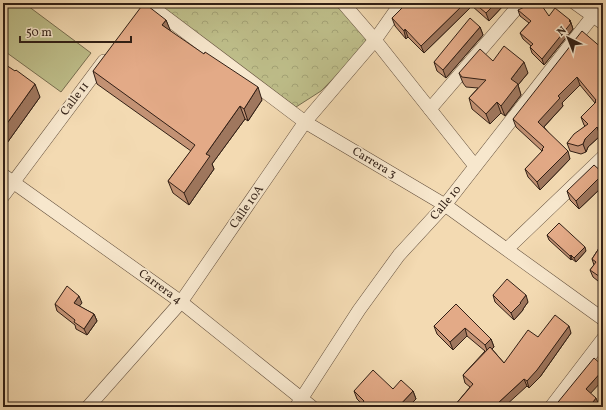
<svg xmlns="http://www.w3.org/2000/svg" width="606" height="410" font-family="Vollkorn,serif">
<defs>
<pattern id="park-crowns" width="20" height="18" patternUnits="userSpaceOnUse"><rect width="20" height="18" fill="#bebe8a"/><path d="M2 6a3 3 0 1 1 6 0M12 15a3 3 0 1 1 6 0" fill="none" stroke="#a4a376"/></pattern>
</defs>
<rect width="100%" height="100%" fill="#f3dab2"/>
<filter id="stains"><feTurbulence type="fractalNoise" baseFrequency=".005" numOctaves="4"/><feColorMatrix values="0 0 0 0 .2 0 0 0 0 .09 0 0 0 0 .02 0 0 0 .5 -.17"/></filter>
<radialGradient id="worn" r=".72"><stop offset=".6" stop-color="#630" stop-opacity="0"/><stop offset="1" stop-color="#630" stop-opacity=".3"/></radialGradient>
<path fill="#bebe8a" stroke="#786e50" d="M3 3H24L91 53 61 92 3 50Z"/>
<path fill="url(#park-crowns)" stroke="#786e50" d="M154 3H338L371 40 321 91 296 107Z"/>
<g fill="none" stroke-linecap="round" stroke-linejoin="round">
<defs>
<g id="minor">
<path d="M147 3 305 122 445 205 603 319"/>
<path d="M343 3 375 40 475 166"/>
<path d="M575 3 603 23"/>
<path d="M430 109 521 3"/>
<path d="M3 175 181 302 312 407"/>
<path d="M3 196 104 61"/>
<path d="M507 249 603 157"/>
<path d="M88 407 181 302 305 122 375 40 401 3"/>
<path d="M296 407 359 310 399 255 445 205 603 3"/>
<path d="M551 407 603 339"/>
</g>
</defs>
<use href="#minor" stroke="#624e3c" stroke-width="14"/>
<use href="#minor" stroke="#f7e7cd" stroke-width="13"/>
</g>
<g fill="#c39274" stroke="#311f15">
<path d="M407 3H502L503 6 489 21 472 6 424 53 408 37 406 39 395 26 392 18Z"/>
<path d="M518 10 549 16 570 20 573 29 544 65 532 53 530 47 531 46 523 39 520 33 529 23 520 16Z"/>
<path d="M166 20 170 31 262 100 248 121 245 119 212 164 214 169 189 205 173 193 168 181 191 151 97 84 93 71Z"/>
<path d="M480 27 483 35 446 78 437 71 434 62Z"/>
<path d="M603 49V138L600 136 588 147 586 152 581 154 570 151 567 143 585 126 584 125 581 117 595 103 580 85 562 103 563 106 544 127 570 159 540 190 528 177 525 169 543 151H542L516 127 513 119Z"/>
<path d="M493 61 528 73 518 85 521 95 505 116 501 113 490 124 472 109 469 98 478 88 466 87 463 83 459 73Z"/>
<path d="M3 63 40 97 7 143 3 141Z"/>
<path d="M603 173V186L579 209 570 200 567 191Z"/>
<path d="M547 235 586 251 576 262 572 259 571 260 549 240Z"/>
<path d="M603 242V285L593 277 590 270 594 265 592 259Z"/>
<path d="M493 295 528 302 523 309V310L514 320 495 302Z"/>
<path d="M82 303 79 306 94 314 97 321 87 335 76 329 75 325 57 311 55 304Z"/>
<path d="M456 304 491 339 494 347 492 349 504 363 538 337 571 333 540 377 529 388 527 386 455 405 470 387 465 383 463 375 485 351 467 336 453 350 437 334 434 326Z"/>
<path d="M393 389 413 391 416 399 362 404 357 399 354 391Z"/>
</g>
<g fill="#9f775e" stroke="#311f15">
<path d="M465 3H471L472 6 424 53 421 46Z"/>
<path d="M496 3H502L503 6 489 21 486 13Z"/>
<path d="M166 20 171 32 162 25Z"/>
<path d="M570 20 573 29 544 65 542 59Z"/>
<path d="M480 27 483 35 446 78 443 70Z"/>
<path d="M405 29 408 37 406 39 404 31Z"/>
<path d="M524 62 528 73 518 85 521 95 505 116 501 106 511 79Z"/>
<path d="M577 77 580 85 562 103 563 106 541 130 538 122 558 96Z"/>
<path d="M35 84 40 97 7 143 3 133V129Z"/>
<path d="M258 87 262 100 248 121 244 109Z"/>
<path d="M497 102 501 113 490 124 486 114Z"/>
<path d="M240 106 245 119 212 164 214 169 189 205 184 193 206 154Z"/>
<path d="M597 127 600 136 588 147 586 152 583 144 585 139Z"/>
<path d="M568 151 570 159 540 190 537 182Z"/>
<path d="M603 174V186L579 209 576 201Z"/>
<path d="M585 247 586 251 576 262 574 258Z"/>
<path d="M571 255 572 259 571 260 570 256Z"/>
<path d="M526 295 528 302 523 309V310L514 320 511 313Z"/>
<path d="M79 296 82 303 77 309 74 303Z"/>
<path d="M94 314 97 321 87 335 84 329Z"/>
<path d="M569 326 571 333 540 377 529 388 527 381Z"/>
<path d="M465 328 467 336 453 350 450 342Z"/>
<path d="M491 339 494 347 488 353 485 345Z"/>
<path d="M603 370V380L588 396 586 389Z"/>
<path d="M524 379 527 386 504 407H499L498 403Z"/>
<path d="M413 391 416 399 408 407H398Z"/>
<path d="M596 398 599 405 597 407H590V406Z"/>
</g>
<g fill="#e3aa87" stroke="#311f15">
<path d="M144 3 166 20 162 25 204 54 205 52 258 87 244 109 240 106 206 154 210 156 184 193 168 181 195 145 93 71Z"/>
<path d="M407 3H465L421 46 405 29 404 31 392 18Z"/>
<path d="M474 3H496L486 13Z"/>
<path d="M533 3H540L549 16 555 8 570 20 569 21 571 23 542 59 530 47 533 44 520 33 531 21 518 10Z"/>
<path d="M470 18 480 27 443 70 434 62Z"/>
<path d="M582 31 603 49V131L602 132 597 127 585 139 583 144 578 146 567 143 574 134 588 124 581 117 596 102 595 101 596 100 577 77 558 96 560 98 538 122 568 151 537 182 525 169 543 150 542 149 544 147 513 119Z"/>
<path d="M504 46 524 62 511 79 518 84 501 106 497 102 486 114 469 98 486 80 462 77 459 73 480 49 493 61Z"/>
<path d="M3 63 15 71 16 70 35 84 3 129Z"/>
<path d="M594 165 603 173V174L576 201 567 191Z"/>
<path d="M559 223 585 247 574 258 571 255 570 256 547 235Z"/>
<path d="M603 242V279L590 270 596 262 592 259Z"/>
<path d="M507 279 526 295 520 303H521L511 313 493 295Z"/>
<path d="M67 286 79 296 74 303 94 314 84 329 74 322 75 320 55 304Z"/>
<path d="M456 304 491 339 485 345 465 328 450 342 434 326Z"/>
<path d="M555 315 569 326 537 370 527 381 524 379 498 403 502 407H448L452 403 455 405 473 384 463 375 490 347 504 363 528 330 538 337Z"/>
<path d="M594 358 603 366V370L586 389 596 398 590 406 591 407H554Z"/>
<path d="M373 370 393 389 401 380 413 391 398 407H360L364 401 354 391Z"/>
</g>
<g text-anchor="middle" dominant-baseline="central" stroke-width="3.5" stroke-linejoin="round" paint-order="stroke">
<g font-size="12" fill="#311f15" stroke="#f7e7cd">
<text transform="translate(75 99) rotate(-53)">Calle 11</text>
<text transform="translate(374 163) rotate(31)">Carrera 3</text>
<text transform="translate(446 203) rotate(-50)">Calle 10</text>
<text transform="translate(247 207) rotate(-55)">Calle 10A</text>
<text transform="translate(160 287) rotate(36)">Carrera 4</text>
</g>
</g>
<rect width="606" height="410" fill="none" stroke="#f3dab2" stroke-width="16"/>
<rect x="4" y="4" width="598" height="402" fill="none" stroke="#311f15" stroke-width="2"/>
<rect x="8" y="8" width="590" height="394" fill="none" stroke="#311f15"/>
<g transform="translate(568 38) rotate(317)" stroke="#f7e7cd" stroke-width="3" paint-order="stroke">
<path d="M0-3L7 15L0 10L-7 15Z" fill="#311f15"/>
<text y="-6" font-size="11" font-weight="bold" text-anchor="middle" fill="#311f15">N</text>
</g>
<path d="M20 36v6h111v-6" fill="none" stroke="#311f15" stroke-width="2"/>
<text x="26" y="36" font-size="12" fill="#311f15" stroke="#f7e7cd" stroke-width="3" paint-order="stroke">50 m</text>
<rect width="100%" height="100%" filter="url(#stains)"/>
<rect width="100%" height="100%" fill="url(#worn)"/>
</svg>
